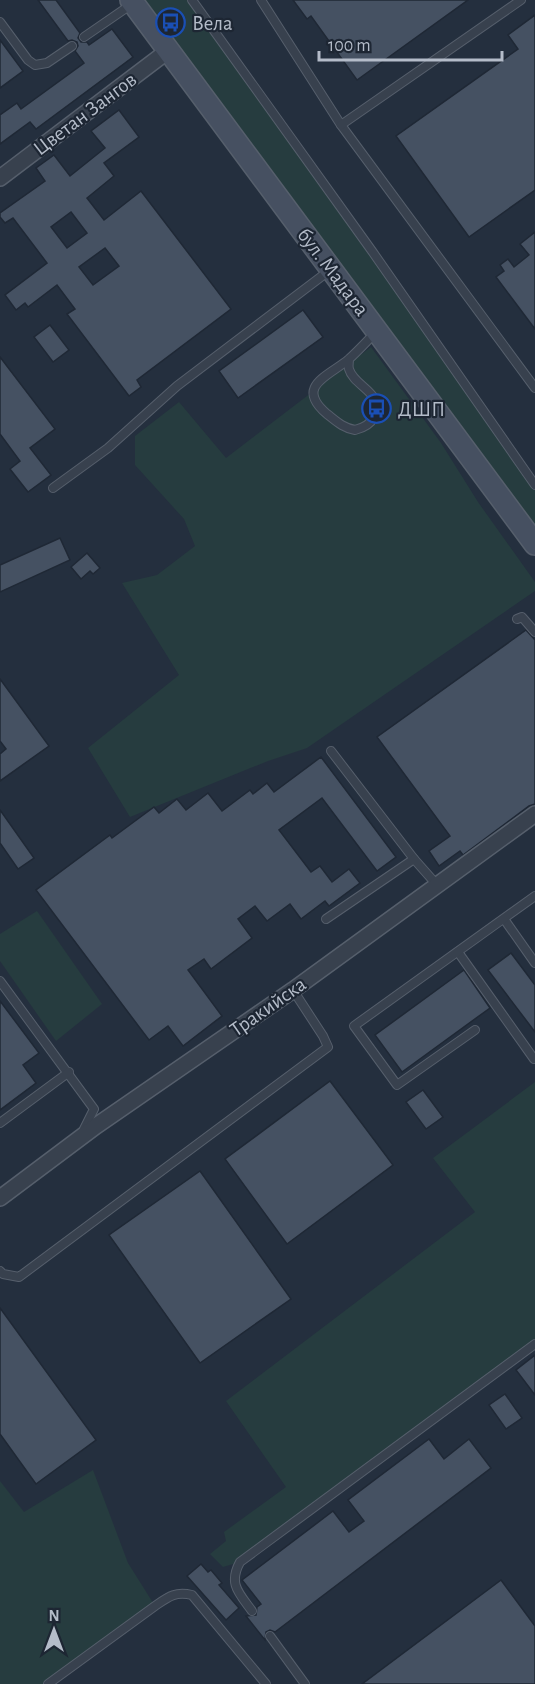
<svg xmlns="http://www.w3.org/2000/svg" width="535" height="1684" font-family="'Alegreya Sans',sans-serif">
<rect width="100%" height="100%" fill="#242f3e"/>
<g fill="#263c3f">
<path d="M131 0H192L535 485V544Z"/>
<path d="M371 347 441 443 478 502 535 582V591L307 748 268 761 130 817 88 748 179 675 122 583 157 575 195 546 184 519 135 465V436L179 402 226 458Z"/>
<path d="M37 911 102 1004 56 1041 0 961V934Z"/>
<path d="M535 1082V1344L240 1562 223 1567 210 1554 226 1541 224 1532 286 1487 226 1401 475 1212 433 1158Z"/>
<path d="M93 1470 128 1563 155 1606 46 1684H0V1481L24 1512Z"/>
</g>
<g fill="#455162" stroke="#1f2835" stroke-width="1.5" fill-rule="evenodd">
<path d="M38 0H56L80 33 78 38 81 42H87L89 45 112 29 133 57 36 129 30 122 0 144V115L17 103 21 109 84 63 75 51 78 46 77 42 72 40 68 41Z"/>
<path d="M293 0H468L357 80 311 16 307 19Z"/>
<path d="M535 15V190L469 237 396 136 518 49 508 35Z"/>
<path d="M0 40 23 71 0 88Z"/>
<path d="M119 110 139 137 104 163 114 176 87 198 104 220 141 191 231 309 137 380 141 387 129 396 67 314 75 309 57 285 28 307 25 303 16 310 5 295 47 263 13 218 5 223 0 217V213L45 181 36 168 54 155 70 176 105 148 91 131ZM71 212 87 233 67 248 51 227ZM105 248 119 266 93 285 79 267Z"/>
<path d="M535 232V329L496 277 504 271 500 265 508 259 514 267 529 255 520 244Z"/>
<path d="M303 310 323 337 238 398 219 371Z"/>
<path d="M50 325 69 350 53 362 34 337Z"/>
<path d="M0 357 55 429 30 448 51 475 28 492 10 469 20 461 0 434Z"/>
<path d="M60 538 70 560 0 592V565Z"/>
<path d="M87 553 100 568 93 574 90 571 81 579 71 567Z"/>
<path d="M526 630 535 640V804L529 806 463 855 460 851 439 866 429 851 450 836 377 737Z"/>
<path d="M0 679 49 746 0 781V754L6 749 0 741Z"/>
<path d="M321 757 396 857 377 871 322 798 279 830 311 872 320 866 332 882 349 869 360 883 329 906 325 901 301 919 290 904 267 921 255 906 238 919 252 938 211 969 204 959 188 970 222 1016 183 1046 168 1026 149 1040 36 890 110 835 112 838 154 807 159 813 177 799 186 810 208 793 222 811 250 790 253 794 267 783 274 792Z"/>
<path d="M0 810 34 858 18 869 0 843Z"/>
<path d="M511 953 535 985V1032L488 970Z"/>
<path d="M464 970 490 1008 402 1072 375 1035Z"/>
<path d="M0 1001 39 1053 23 1065 36 1083 0 1110Z"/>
<path d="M330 1081 393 1165 287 1244 225 1159Z"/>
<path d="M423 1090 443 1117 426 1129 406 1102Z"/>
<path d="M200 1171 291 1299 200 1363 109 1235Z"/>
<path d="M0 1308 96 1440 36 1484 0 1434Z"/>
<path d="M535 1355V1395L516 1370Z"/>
<path d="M505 1394 522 1418 506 1429 489 1405Z"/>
<path d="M429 1439 444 1459 469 1439 491 1468 275 1632 270 1630 266 1632 265 1640 246 1616 256 1615 257 1607 261 1604 242 1580 333 1511 349 1532 364 1521 348 1500Z"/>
<path d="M201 1564 208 1572 211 1570 222 1583 219 1585 239 1608 226 1620 187 1576Z"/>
<path d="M501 1580 535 1626V1684H362Z"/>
</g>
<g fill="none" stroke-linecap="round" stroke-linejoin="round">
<defs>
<g id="service">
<path d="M192 0 372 251 535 485"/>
<path d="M261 0 341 125 535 388"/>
<path d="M0 22 28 60 35 65 47 63 72 46"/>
<path d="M84 37 132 4"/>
<path d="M341 125 521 0"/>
<path d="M349 359C349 362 348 366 349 369 354 387 386 393 374 417 370 425 363 428 355 430 343 428 336 421 327 414 294 386 329 376 349 359 358 351 367 341 376 332"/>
<path d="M53 488 108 448 177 386 330 270"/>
<path d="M517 619 522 617 535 632"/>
<path d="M331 751 414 859"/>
<path d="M326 919 414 859 437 885"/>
<path d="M504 919 535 963"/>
<path d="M458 952 534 1059"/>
<path d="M0 981 94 1109 84 1129"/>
<path d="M475 1030 397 1085 354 1026 535 896"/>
<path d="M0 1123 69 1072"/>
<path d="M0 1271 3 1274 19 1277 328 1047 323 1036 293 990"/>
<path d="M252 1611C239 1593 228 1584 240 1562L535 1344"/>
<path d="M270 1636 305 1684"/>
<path d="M48 1684 155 1606C168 1597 175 1591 192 1595L266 1684"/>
</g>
<g id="minor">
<path d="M0 178 169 50"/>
<path d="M0 1198 96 1126 293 990 535 814"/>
</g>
<path id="secondary" d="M131 0 535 544"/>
</defs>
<use href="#service" stroke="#565f6c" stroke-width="10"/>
<use href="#minor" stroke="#565f6c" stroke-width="18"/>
<use href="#secondary" stroke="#565f6c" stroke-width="24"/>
<use href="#service" stroke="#38414e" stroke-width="8"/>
<use href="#minor" stroke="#38414e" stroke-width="15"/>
<use href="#secondary" stroke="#465061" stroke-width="21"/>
</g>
<defs>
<symbol id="bus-ring" viewBox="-11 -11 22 22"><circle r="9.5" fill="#1d2633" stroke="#1a4fb4" stroke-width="1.5"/><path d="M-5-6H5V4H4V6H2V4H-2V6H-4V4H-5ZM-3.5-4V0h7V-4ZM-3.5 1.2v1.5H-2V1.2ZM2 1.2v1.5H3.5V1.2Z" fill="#1a4fb4"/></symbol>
</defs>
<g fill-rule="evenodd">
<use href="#bus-ring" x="154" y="6" width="33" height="33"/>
<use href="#bus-ring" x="360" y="392" width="33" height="33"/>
</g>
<g text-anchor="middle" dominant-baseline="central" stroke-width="4.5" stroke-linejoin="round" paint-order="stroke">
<g font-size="21" fill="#b4bcc9" stroke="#1d2633" text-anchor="start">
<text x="192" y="23">Вела</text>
<text x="398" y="409">ДШП</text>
</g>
<g font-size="21" fill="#b4bcc9" stroke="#1d2633">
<text transform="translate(85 114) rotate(-37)">Цветан Зангов</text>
<text transform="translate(333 272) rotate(53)">бул. Мадара</text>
<text transform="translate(268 1007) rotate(-35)">Тракийска</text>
</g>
</g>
<g transform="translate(54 1630)" stroke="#1d2633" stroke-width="4.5" paint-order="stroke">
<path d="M0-4.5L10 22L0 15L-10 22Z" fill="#b4bcc9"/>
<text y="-9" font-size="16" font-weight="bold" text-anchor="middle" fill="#b4bcc9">N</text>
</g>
<path d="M319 51v9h183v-9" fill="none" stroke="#b4bcc9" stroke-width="3"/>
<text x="328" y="51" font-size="18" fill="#b4bcc9" stroke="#1d2633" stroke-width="4.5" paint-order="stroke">100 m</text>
</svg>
